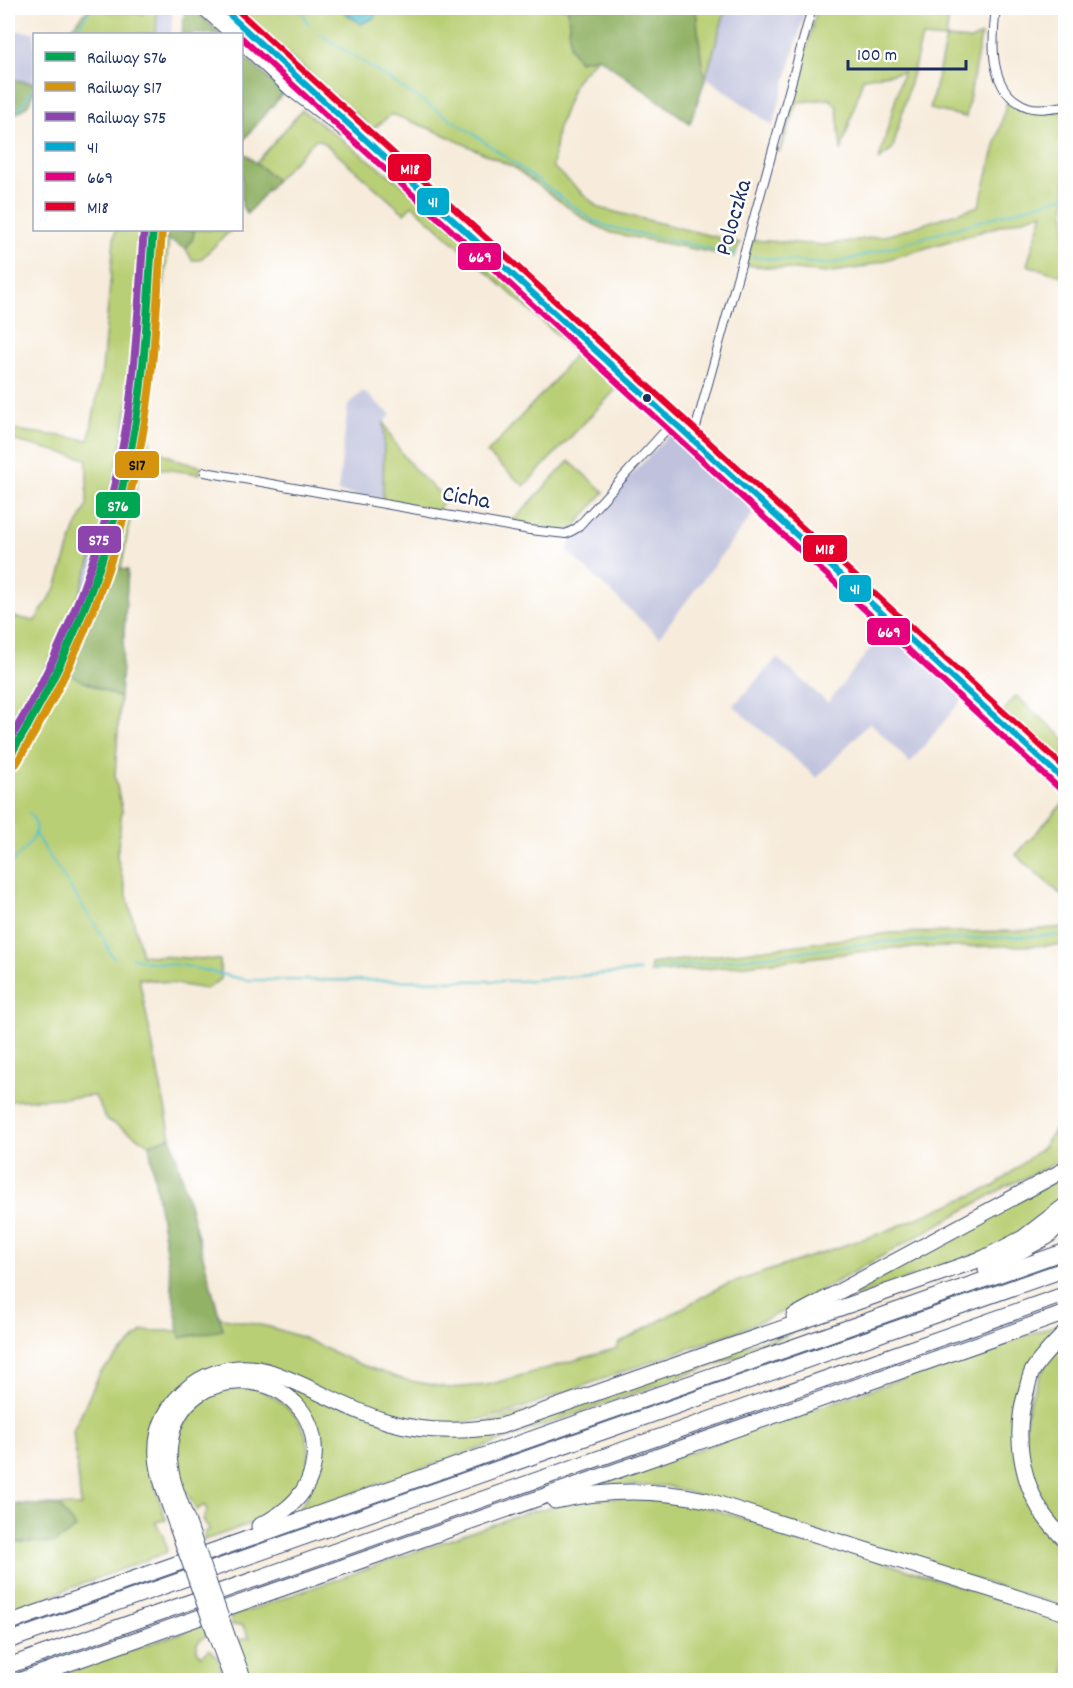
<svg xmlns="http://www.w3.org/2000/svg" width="1073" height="1688" font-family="Dekko,sans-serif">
<rect width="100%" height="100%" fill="#fff"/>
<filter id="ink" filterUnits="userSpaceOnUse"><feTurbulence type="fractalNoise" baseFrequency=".0167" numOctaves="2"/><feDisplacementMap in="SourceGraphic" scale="12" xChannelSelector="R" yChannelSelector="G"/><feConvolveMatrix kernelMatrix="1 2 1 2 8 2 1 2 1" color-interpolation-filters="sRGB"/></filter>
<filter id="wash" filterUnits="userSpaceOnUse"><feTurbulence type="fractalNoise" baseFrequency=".008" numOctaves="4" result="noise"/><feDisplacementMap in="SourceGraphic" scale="24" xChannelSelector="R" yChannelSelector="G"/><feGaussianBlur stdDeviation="1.35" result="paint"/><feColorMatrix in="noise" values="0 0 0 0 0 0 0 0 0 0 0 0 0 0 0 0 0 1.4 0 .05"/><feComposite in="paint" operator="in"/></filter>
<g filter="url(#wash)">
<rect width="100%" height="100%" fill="#f7ecdb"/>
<g fill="#c0c2dd">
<path d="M158 8H173L171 34H156Z"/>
<path d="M726 8H806L773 126 706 77Z"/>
<path d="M8 30 48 34H34V83L8 79Z"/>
<path d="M143 230H157L149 332 137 437 109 568 66 673 8 772V733L54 652 91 560 106 512 127 409Z"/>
<path d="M363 391 391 415 384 422 383 499 338 492 348 405Z"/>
<path d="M672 432 756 510 659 637 567 551 572 537Z"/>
<path d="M887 627 965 696 910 763 870 722 817 778 733 706 777 658 828 703Z"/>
</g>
<g fill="#b9cf74" stroke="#6a7f69" stroke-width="1.5">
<path d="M89 8H104V10L143 14 144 8H157L156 34H67Z"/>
<path d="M236 8H342L343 11 361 24 374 18 378 8H568L570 47 579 61 598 57 576 80 557 131 553 167 599 208 740 243 734 257 612 233 587 221 513 167 436 131 392 114 373 129Z"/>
<path d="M689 8H726L706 77 702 67 696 11Z"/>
<path d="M817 8H950L946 38 971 40 981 35 966 117 930 109 946 39 922 37 893 148 879 160 903 72 863 78 841 151 837 107 830 99 798 102 779 153Z"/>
<path d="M1008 98 1026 111H1065V277L1027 265 1043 213 859 268 826 273 746 265 752 240 825 245 889 235 979 206Z"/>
<path d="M302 110 427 203 621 384 524 486 487 453 553 382 576 352 412 205 404 213 322 141 316 139 276 180 256 163Z"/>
<path d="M115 230H143C138 290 136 351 127 411 116 481 97 551 70 617 54 657 30 695 8 733V616L35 621 56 588 75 529 87 506V459L8 439V429L89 440 102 370Z"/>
<path d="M157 230H166V238L169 240 149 417 150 447 182 462 201 466 200 474 140 466 121 569 109 568 143 396Z"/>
<path d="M194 230H231L200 260H192L186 249 193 238Z"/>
<path d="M384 422C396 451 421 480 447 498L437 511 383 499Z"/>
<path d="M569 461 604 492 571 531 554 532 511 523Z"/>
<path d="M66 673 120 698 115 777 122 810 117 856 142 955 220 960 221 979 206 989 139 978 171 1137 149 1144 106 1119 95 1096 8 1101V772Z"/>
<path d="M1016 696 1065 739V765L1051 760 1003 712Z"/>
<path d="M1065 801V898L1016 855Z"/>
<path d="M1065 927V945L892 948 729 967 650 973 651 964 891 933 1017 931Z"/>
<path d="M1065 1115V1159L1007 1186 784 1311 735 1332 504 1414C481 1419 455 1427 431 1424 366 1417 303 1385 243 1362L156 1421C147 1460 154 1485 166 1520L155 1522 163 1535 167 1552 8 1612V1504L81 1506 73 1431 100 1373 143 1331H179L180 1337 222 1330 219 1317 270 1327 301 1337 359 1364 405 1380 449 1388 488 1385 618 1348V1344L720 1287 884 1232 994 1186 1042 1148Z"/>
<path d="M1065 1175V1198L1000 1246 811 1313Z"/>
<path d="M1065 1322V1328L1035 1363 1017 1458 1065 1546V1607L667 1486 606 1485 604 1482Z"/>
<path d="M801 1329 745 1354 295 1514 307 1497 320 1448 283 1386 284 1383 445 1435Z"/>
<path d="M1065 1338V1533C1058 1524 1048 1515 1043 1504 1012 1443 1023 1389 1065 1338Z"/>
<path d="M252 1387C303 1404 328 1452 292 1498 277 1517 227 1532 204 1540L205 1532 210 1530 203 1520 207 1511 205 1505 196 1510 186 1491 181 1490C166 1432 188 1388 252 1387Z"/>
<path d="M592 1497 687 1501 1065 1619V1680H249L234 1641 250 1638 242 1625H232L230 1617 525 1513Z"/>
<path d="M204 1625 207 1634 197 1643V1650L201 1656 210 1649 217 1656 226 1680H45Z"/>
</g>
<g fill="#92b266" stroke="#567062" stroke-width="1.5">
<path d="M185 8H192L221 34H182Z"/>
<path d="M568 8H689L696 11 702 67 706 77 690 123 598 57 579 61 570 47Z"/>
<path d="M242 54 283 93 242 142Z"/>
<path d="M8 79 34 83C35 102 25 111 8 117Z"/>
<path d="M242 151 276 180 247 214 242 206Z"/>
<path d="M166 230H194L193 238 186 249 166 238Z"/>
<path d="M109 568 128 570 120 698 66 673Z"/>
<path d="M171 1137 223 1330 180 1338 149 1144Z"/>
<path d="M8 1504 59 1506 76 1528 55 1543 16 1542 8 1564Z"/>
</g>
<path fill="#54c1cd" stroke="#387896" stroke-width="1.5" d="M342 8H378L374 18 361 24 343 11Z"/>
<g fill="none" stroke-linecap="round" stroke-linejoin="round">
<g stroke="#54c1cd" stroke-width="2">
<path d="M300 8 309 25"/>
<path d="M318 33 478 137 592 220 609 227 736 254"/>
<path d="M74 34 91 8"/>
<path d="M8 114 19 109 34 87"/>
<path d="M752 257 824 264 840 262 1066 196"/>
<path d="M35 834 103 937 111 955 115 958"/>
<path d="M8 866C22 851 48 833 29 813"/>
<path d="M132 957 143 961 186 966 246 980 520 981 640 971"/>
<path d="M652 970 883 942 1066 935"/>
</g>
</g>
</g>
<g filter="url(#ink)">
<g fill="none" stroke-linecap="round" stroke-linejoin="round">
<defs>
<g id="minor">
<path d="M996 8C992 40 987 93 1028 107 1039 111 1054 107 1066 106"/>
<path d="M693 438 812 8"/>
<path d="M205 472 530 530 566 534 577 528 674 421"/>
</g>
<g id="primary">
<path d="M204 8 233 34"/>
<path d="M222 8 1066 782"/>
<path d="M242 42 291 89 345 130"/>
</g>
<g id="motorway">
<path d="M986 1270 1047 1237 1066 1218"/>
<path d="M794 1316 1066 1169"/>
<path d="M1066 1332C1055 1343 1041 1357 1033 1370 1029 1377 1028 1386 1026 1392 1011 1443 1024 1504 1066 1540"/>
<path d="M555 1501C606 1489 655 1489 706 1500L1066 1613"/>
<path d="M188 1523C179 1499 166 1470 170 1444 181 1352 322 1366 314 1459 311 1493 287 1512 259 1526"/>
<path d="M177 1527C170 1505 159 1481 157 1457 152 1399 213 1355 267 1371 309 1384 346 1410 389 1422 426 1433 463 1432 501 1426L984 1258 1023 1238 1066 1205"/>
<path d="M8 1623 1066 1251"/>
<path d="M228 1638 244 1680"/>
<path d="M8 1641 1066 1269"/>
<path d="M218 1641 232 1680"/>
<path d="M8 1666 1066 1294"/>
<path d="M21 1680 1066 1313"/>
</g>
</defs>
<use href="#minor" stroke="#3c4b71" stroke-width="10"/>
<use href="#primary" stroke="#3c4b71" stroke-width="16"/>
<use href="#motorway" stroke="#3c4b71" stroke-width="17"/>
<use href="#minor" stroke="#fff" stroke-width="8"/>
<use href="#primary" stroke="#fff" stroke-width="14"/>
<use href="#motorway" stroke="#fff" stroke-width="15"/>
<defs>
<g id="motorway-bridge">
<path d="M188 1523 228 1638"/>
<path d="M177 1527 218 1641"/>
</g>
</defs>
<use href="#motorway-bridge" stroke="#3c4b71" stroke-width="17" stroke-linecap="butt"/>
<use href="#motorway-bridge" stroke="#fff" stroke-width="15"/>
<defs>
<path id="bus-1" d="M222 8 1066 782"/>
<path id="bus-2" d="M242 38 1060 789"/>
<path id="bus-3" d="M235 8 1066 769"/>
</defs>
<use href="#bus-1" stroke="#fff" stroke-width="10"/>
<use href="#bus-2" stroke="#fff" stroke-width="10"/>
<use href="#bus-3" stroke="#fff" stroke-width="10"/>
<use href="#bus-1" stroke="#00a9ce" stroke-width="6"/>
<use href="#bus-2" stroke="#e5007d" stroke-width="6"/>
<use href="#bus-3" stroke="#e4002b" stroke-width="6"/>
<defs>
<path id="rail-1" d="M8 759C73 655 116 542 136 421 146 358 148 293 153 230"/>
<path id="rail-2" d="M16 764C81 658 125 544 145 421 155 358 157 294 162 231"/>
<path id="rail-3" d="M8 743C69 643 110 531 128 416 137 354 139 292 144 230"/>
</defs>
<use href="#rail-1" stroke="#fff" stroke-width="12"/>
<use href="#rail-2" stroke="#fff" stroke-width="12"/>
<use href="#rail-3" stroke="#fff" stroke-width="12"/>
<use href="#rail-1" stroke="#00a651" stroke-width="8"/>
<use href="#rail-2" stroke="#d6940e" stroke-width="8"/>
<use href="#rail-3" stroke="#8e44ad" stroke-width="8"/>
</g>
</g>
<circle fill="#1b2f5e" stroke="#fff" stroke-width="2" cx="647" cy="398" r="5"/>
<g text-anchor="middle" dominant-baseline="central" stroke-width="5" stroke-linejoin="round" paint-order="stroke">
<g font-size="24" fill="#1b2f5e" stroke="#fff">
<text transform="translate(735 218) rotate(-74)">Poloczka</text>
<text transform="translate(466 499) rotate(10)">Cicha</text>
</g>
</g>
<g stroke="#fff" stroke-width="2">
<rect x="387" y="153" width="45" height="29" rx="6" fill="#e4002b"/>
<rect x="416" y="187" width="34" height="29" rx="6" fill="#00a9ce"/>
<rect x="457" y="242" width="45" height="29" rx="6" fill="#e5007d"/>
<rect x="114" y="450" width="46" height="29" rx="6" fill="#d6940e"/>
<rect x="95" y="491" width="46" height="28" rx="6" fill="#00a651"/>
<rect x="77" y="525" width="45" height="29" rx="6" fill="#8e44ad"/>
<rect x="802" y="534" width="46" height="29" rx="6" fill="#e4002b"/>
<rect x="838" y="574" width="34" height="29" rx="6" fill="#00a9ce"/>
<rect x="866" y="617" width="45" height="29" rx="6" fill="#e5007d"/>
</g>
<g font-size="16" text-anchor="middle" font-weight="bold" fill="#fff">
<text x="410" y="174">M18</text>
<text x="433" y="207">41</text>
<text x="480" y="262">669</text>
<text x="118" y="511">S76</text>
<text x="99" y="545">S75</text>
<text x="825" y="554">M18</text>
<text x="855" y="594">41</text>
<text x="889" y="637">669</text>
</g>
<g font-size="16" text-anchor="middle" font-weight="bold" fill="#111">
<text x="137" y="470">S17</text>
</g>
<rect width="1073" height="1688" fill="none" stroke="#fff" stroke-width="30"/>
<rect x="33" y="33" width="210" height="198" fill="#ffffff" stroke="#a4acbf" stroke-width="1.5"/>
<rect x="45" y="52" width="30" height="9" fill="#00a651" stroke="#a4acbf" stroke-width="1.5"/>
<text x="87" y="63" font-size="18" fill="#1b2f5e">Railway S76</text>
<rect x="45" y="82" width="30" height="9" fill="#d6940e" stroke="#a4acbf" stroke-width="1.5"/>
<text x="87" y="93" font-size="18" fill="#1b2f5e">Railway S17</text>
<rect x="45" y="112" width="30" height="9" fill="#8e44ad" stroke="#a4acbf" stroke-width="1.5"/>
<text x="87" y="123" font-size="18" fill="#1b2f5e">Railway S75</text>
<rect x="45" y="142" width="30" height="9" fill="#00a9ce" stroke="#a4acbf" stroke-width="1.5"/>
<text x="87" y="153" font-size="18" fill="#1b2f5e">41</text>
<rect x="45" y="172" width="30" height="9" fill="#e5007d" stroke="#a4acbf" stroke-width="1.5"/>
<text x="87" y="183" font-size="18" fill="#1b2f5e">669</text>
<rect x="45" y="202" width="30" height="9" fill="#e4002b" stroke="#a4acbf" stroke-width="1.5"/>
<text x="87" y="213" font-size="18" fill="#1b2f5e">M18</text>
<path d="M848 60v9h118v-9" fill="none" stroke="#1b2f5e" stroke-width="3"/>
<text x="857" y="60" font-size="18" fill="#1b2f5e" stroke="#ffffff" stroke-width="4.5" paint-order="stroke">100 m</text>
</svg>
